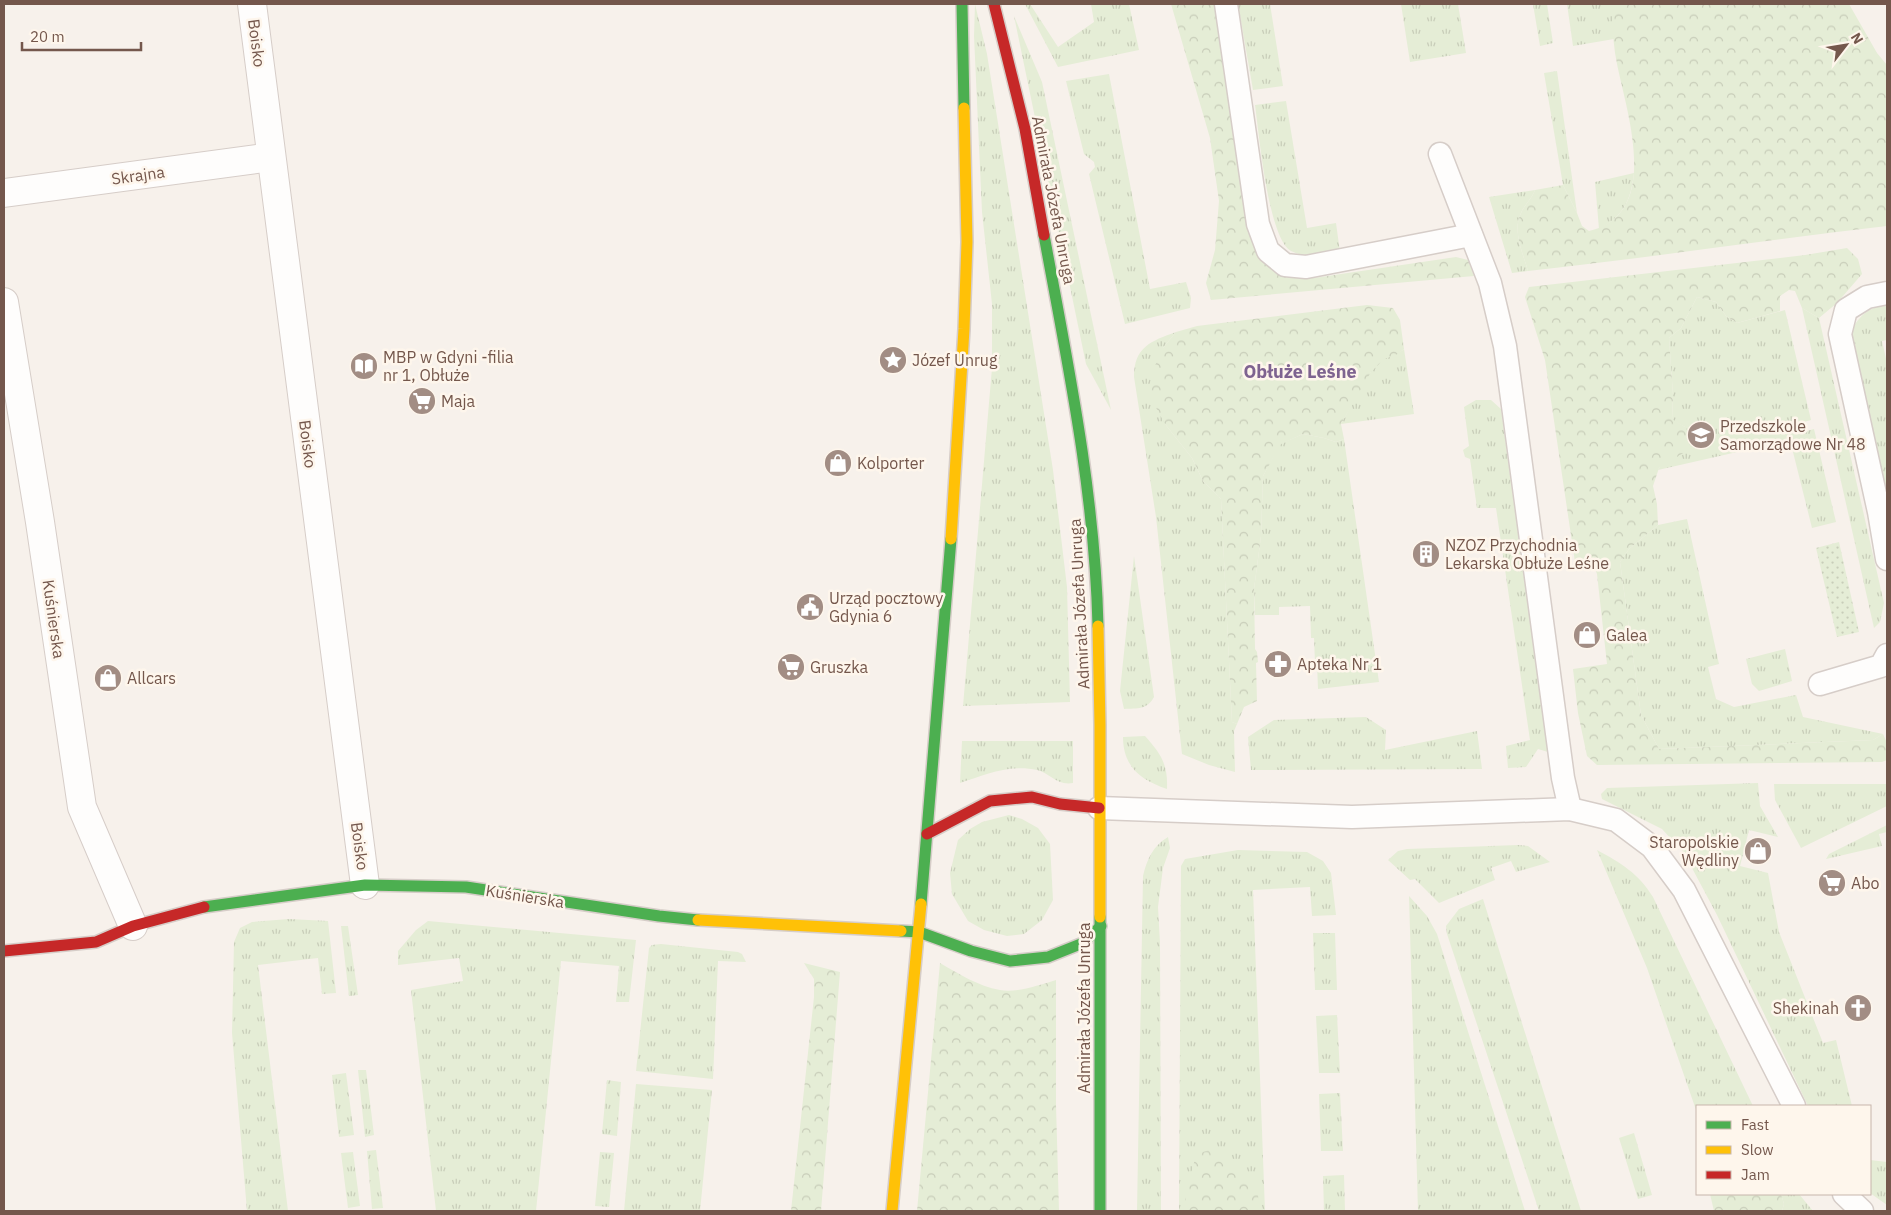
<svg xmlns="http://www.w3.org/2000/svg" width="1891" height="1215" font-family="'IBM Plex Sans',sans-serif">
<defs>
<pattern id="grass-tufts" width="24" height="20" patternUnits="userSpaceOnUse" patternTransform="scale(1.25)"><rect width="24" height="20" fill="#e5edd6"/><path d="M3 7l-1-3M5 7V3M7 7l1-3M15 17l-1-3M17 17v-4M19 17l1-3" fill="none" stroke="#c8cdb9"/></pattern>
<pattern id="forest-crowns" width="20" height="18" patternUnits="userSpaceOnUse" patternTransform="scale(1.25)"><rect width="20" height="18" fill="#e5edd6"/><path d="M2 6a3 3 0 1 1 6 0M12 15a3 3 0 1 1 6 0" fill="none" stroke="#c8cdb9"/></pattern>
<pattern id="garden-dots" width="8" height="8" patternUnits="userSpaceOnUse" patternTransform="scale(1.25)"><rect width="8" height="8" fill="#e5edd6"/><path d="M2 2h.1M6 6h.1" fill="none" stroke="#c8cdb9" stroke-width="1.8" stroke-linecap="round"/></pattern>
</defs>
<rect width="100%" height="100%" fill="#f7f1eb"/>
<g fill="url(#grass-tufts)">
<path d="M975 4 987 54 1053 470 1067 587 1070 702 963 706 992 368V304L982 212 974 36Z"/>
<path d="M1025 4H1030L1058 47 1094 22 1091 4H1129L1139 50 1058 67Z"/>
<path d="M1238 4H1270L1283 86 1253 90Z"/>
<path d="M1401 4H1458L1466 53 1410 62Z"/>
<path d="M1533 4H1547L1553 43 1540 46Z"/>
<path d="M1567 4H1613L1614 39 1573 46Z"/>
<path d="M1014 16 1042 82 1111 410 1086 364Z"/>
<path d="M1557 71 1577 213 1563 185 1544 73Z"/>
<path d="M1109 74 1150 289 1186 282 1191 298 1190 308 1125 324 1089 174 1095 167 1094 162 1084 154 1066 81Z"/>
<path d="M1286 101 1307 228 1336 223 1340 252C1324 254 1306 259 1291 251 1268 238 1259 133 1255 105Z"/>
<path d="M1634 173C1631 199 1624 216 1599 229L1595 182Z"/>
<path d="M1535 190C1531 200 1525 204 1521 213 1512 231 1523 253 1528 271L1512 273 1489 197Z"/>
<path d="M1697 297 1716 302 1726 316 1737 323 1785 310 1811 420 1793 425 1795 434 1814 429 1836 522 1812 528 1790 440 1658 470 1685 427 1672 420 1673 395 1669 338 1681 328Z"/>
<path d="M1887 304V340L1882 341 1887 363V504L1851 331C1861 314 1867 309 1887 304Z"/>
<path d="M1802 308 1819 318 1884 603 1880 622 1874 628Z"/>
<path d="M1176 332 1163 348 1165 424 1192 458 1203 481 1221 499 1232 722 1237 724 1234 731 1235 772 1209 765 1182 754 1156 517 1134 377C1134 347 1151 341 1176 332Z"/>
<path d="M1404 349 1414 414 1341 424C1351 407 1368 369 1383 359 1389 355 1398 354 1404 349Z"/>
<path d="M1476 400H1491L1501 409 1548 752 1538 749 1526 767 1508 768 1506 746 1530 740 1496 508H1477L1470 459 1465 457 1463 450 1469 446 1464 407Z"/>
<path d="M1303 434 1324 438 1336 442 1344 439 1379 682 1318 689 1317 663H1315L1314 638H1311L1310 606 1279 607V615H1255L1254 589 1261 536 1263 476 1280 444Z"/>
<path d="M1687 519 1719 664 1708 667 1716 699 1734 707 1796 695 1803 717 1883 734 1873 740 1659 749 1641 715 1620 562 1629 549 1658 525Z"/>
<path d="M1134 556 1154 697C1147 710 1138 708 1124 709L1120 691Z"/>
<path d="M1785 649 1792 681 1759 691 1752 684 1746 659Z"/>
<path d="M1366 717 1386 730 1385 750 1477 731 1482 769 1251 770 1248 737 1274 720Z"/>
<path d="M1145 736C1161 754 1168 764 1167 789 1140 780 1123 766 1123 737Z"/>
<path d="M962 741H1073V783C1057 786 1050 773 1037 770 1009 764 985 775 960 783Z"/>
<path d="M1758 783 1760 806 1778 837 1749 830 1740 866 1768 873 1779 932 1823 1043 1836 1040 1852 1106H1808L1717 915 1684 853 1662 829 1602 799 1601 794 1607 788Z"/>
<path d="M1774 784H1887V806L1801 848 1775 800Z"/>
<path d="M1009 815 1022 819 1038 828 1050 844 1053 900 1042 920 1024 934 1007 936 984 930 968 921 952 894 950 873 958 840 970 829 982 822Z"/>
<path d="M1887 825V832L1879 834 1882 846 1826 859 1829 854Z"/>
<path d="M1168 837 1170 848 1163 868 1158 907 1160 943 1161 1211H1137L1143 876C1147 859 1153 846 1168 837Z"/>
<path d="M1518 845 1528 846 1550 862 1516 872 1511 861 1491 868 1495 880 1439 903 1415 879 1410 880 1388 860 1398 851 1407 849Z"/>
<path d="M1238 850 1307 852 1323 861 1331 873 1336 915 1312 916 1310 887 1253 890 1265 1211H1179L1181 866 1185 859Z"/>
<path d="M1597 850C1621 863 1638 873 1653 897L1753 1106H1697L1696 1110 1647 968Z"/>
<path d="M1409 896 1427 916 1437 934 1525 1211H1418Z"/>
<path d="M1483 899 1581 1211H1539L1447 934 1446 926 1459 909Z"/>
<path d="M289 919 328 921 336 993 322 994 318 958 258 965 288 1211H247L232 1033 234 942 240 928 252 922Z"/>
<path d="M428 921 636 940 629 1002H616L619 966 561 961 536 1211H436L411 990 463 981 459 958 398 965V951L416 930Z"/>
<path d="M341 926H348L358 995 349 996Z"/>
<path d="M1313 933H1335L1337 990H1315Z"/>
<path d="M661 944 738 952 742 954 746 962 718 961 713 1079 636 1071 649 948 652 945Z"/>
<path d="M1337 1015 1340 1073H1319L1316 1016Z"/>
<path d="M358 1070H366L374 1135 365 1137Z"/>
<path d="M346 1073 354 1135 339 1137 332 1075Z"/>
<path d="M607 1080 621 1082 617 1136 602 1134Z"/>
<path d="M636 1084 712 1090 700 1211H624Z"/>
<path d="M1340 1093 1343 1151H1321L1319 1094Z"/>
<path d="M1634 1133 1652 1195 1638 1199 1619 1138Z"/>
<path d="M376 1150 383 1208 372 1209 367 1151Z"/>
<path d="M353 1152 360 1206 348 1208 341 1153Z"/>
<path d="M600 1152 614 1153 609 1207 595 1206Z"/>
<path d="M1870 1160 1887 1162V1205L1870 1193Z"/>
<path d="M1344 1175 1345 1211H1324L1323 1176Z"/>
<path d="M1781 1194H1799L1813 1211H1782L1784 1204Z"/>
</g>
<g fill="url(#forest-crowns)">
<path d="M1171 4H1216L1264 259 1279 274 1314 278 1456 257 1468 260 1474 276 1211 300 1206 283 1215 250 1219 201 1210 138Z"/>
<path d="M1613 4H1849L1877 53 1887 65V226C1767 240 1648 258 1528 271 1523 253 1512 231 1521 213 1525 204 1531 200 1535 190L1563 185 1577 213 1582 226 1589 231C1662 214 1627 114 1617 64 1613 45 1612 24 1613 4Z"/>
<path d="M1847 248 1858 259 1862 274 1837 303 1819 318 1802 308 1795 291 1789 290 1780 296V311L1737 323 1726 316 1716 302 1697 297 1681 328 1669 338 1673 395 1672 419 1685 427 1693 439 1685 452 1659 468 1653 486 1657 504 1658 525 1629 549 1620 562 1641 715 1659 749 1873 740 1883 734 1887 743V760L1882 762 1597 765 1587 756 1578 713 1573 669 1607 664 1597 574 1594 566 1576 569 1545 360 1525 297 1529 287 1805 255Z"/>
<path d="M1367 305 1393 308 1400 320 1404 349 1396 355 1384 359 1371 372 1341 424 1344 439 1336 442 1324 438 1303 434 1281 444 1263 476 1261 536 1254 589 1255 649 1257 652 1258 662 1256 663 1257 701 1244 707 1237 724 1232 722 1221 499 1203 481 1192 458 1165 424 1148 393 1153 370 1163 348 1176 332 1197 326Z"/>
<path d="M804 963 840 972 821 1211H791L814 997V979Z"/>
<path d="M940 963C959 974 978 986 1000 990 1018 993 1039 985 1056 980V1105L1059 1211H917Z"/>
<path d="M1213 1149 1238 1169 1244 1179 1258 1194 1259 1211H1185C1183 1192 1192 1174 1196 1154Z"/>
<path d="M1710 1194H1781L1784 1204 1782 1211H1714Z"/>
</g>
<path fill="url(#garden-dots)" d="M1839 542 1859 632 1837 637 1816 548Z"/>
<g fill="none" stroke-linecap="round" stroke-linejoin="round">
<defs>
<g id="lane">
<path d="M1226 4 1258 224 1268 251 1285 265 1306 267 1471 235"/>
<path d="M1440 154 1490 283 1505 346 1563 778 1570 809"/>
<path d="M1887 293 1867 297 1846 310 1840 334 1879 512 1887 559"/>
<path d="M1820 684 1881 666 1887 655"/>
<path d="M1099 808 1352 817 1570 809 1616 820 1652 847 1684 890 1794 1106"/>
<path d="M1844 1194 1862 1211"/>
</g>
<g id="street">
<path d="M252 4 365 885"/>
<path d="M4 193 271 157"/>
<path d="M4 302 40 522 82 807 133 926"/>
</g>
<g id="fast">
<path d="M962 4 964 108"/>
<path d="M1044 235C1068 365 1095 494 1098 626"/>
<path d="M921 904 951 539"/>
<path d="M204 907 365 885 466 887 659 916 698 920"/>
<path d="M1100 917V1211"/>
<path d="M901 931 919 932 971 951 1010 961 1048 957 1083 943 1101 926"/>
</g>
<g id="slow">
<path d="M951 539 964 329 967 242 964 108"/>
<path d="M1098 626 1100 725V917"/>
<path d="M698 920 901 931"/>
<path d="M892 1211 921 904"/>
</g>
<g id="jam">
<path d="M994 4 1025 129 1044 235"/>
<path d="M927 834 990 801 1032 797 1060 804 1099 808"/>
<path d="M4 951 96 942 133 926 204 907"/>
</g>
</defs>
<use href="#lane" stroke="#d6cdc8" stroke-width="25"/>
<use href="#street" stroke="#d6cdc8" stroke-width="30"/>
<use href="#fast" stroke="#d6cdc8" stroke-width="14"/>
<use href="#slow" stroke="#d6cdc8" stroke-width="14"/>
<use href="#jam" stroke="#d6cdc8" stroke-width="14"/>
<use href="#lane" stroke="#fefdfc" stroke-width="22"/>
<use href="#street" stroke="#fefdfc" stroke-width="28"/>
<use href="#fast" stroke="#4caf50" stroke-width="11"/>
<use href="#slow" stroke="#ffc107" stroke-width="11"/>
<use href="#jam" stroke="#c62828" stroke-width="11"/>
</g>
<defs>
<symbol id="sight-disc" viewBox="-11 -11 22 22"><circle r="9.5" fill="#a28d84" stroke="#fef6ec"/><path d="M0-6L1.8-2.2L6-1.7L2.9 1.2L3.7 5.4L0 3.3L-3.7 5.4L-2.9 1.2L-6-1.7L-1.8-2.2Z" fill="#fff"/></symbol>
<symbol id="library-disc" viewBox="-11 -11 22 22"><circle r="9.5" fill="#a28d84" stroke="#fef6ec"/><path d="M-6-4Q-3-5.5-.7-3.5V5Q-3 3-6 4ZM6-4Q3-5.5 .7-3.5V5Q3 3 6 4Z" fill="#fff"/></symbol>
<symbol id="supermarket-disc" viewBox="-11 -11 22 22"><circle r="9.5" fill="#a28d84" stroke="#fef6ec"/><path d="M-6-5.5h2.5l.6 2H6L4.5 2H-2.5L-4.4-4H-6ZM-1.5 3.2a1.3 1.3 0 1 0 .1 0ZM3 3.2a1.3 1.3 0 1 0 .1 0Z" fill="#fff"/></symbol>
<symbol id="school-disc" viewBox="-11 -11 22 22"><circle r="9.5" fill="#a28d84" stroke="#fef6ec"/><path d="M0-5L7-2L0 1L-7-2ZM-4 1L0 2.5L4 1V4Q0 6-4 4Z" fill="#fff"/></symbol>
<symbol id="shop-disc" viewBox="-11 -11 22 22"><circle r="9.5" fill="#a28d84" stroke="#fef6ec"/><path d="M-5-2.5h2.3a2.7 3.5 0 0 1 5.4 0H5L5.5 6h-11ZM-1.5-2.5h3a1.5 2.3 0 0 0-3 0Z" fill="#fff"/></symbol>
<symbol id="building-disc" viewBox="-11 -11 22 22"><circle r="9.5" fill="#a28d84" stroke="#fef6ec"/><path d="M-4-6H4V6H1V3H-1V6H-4ZM-2.5-4.3h1.7v1.8h-1.7ZM.8-4.3h1.7v1.8H.8ZM-2.5-1h1.7V.8h-1.7ZM.8-1h1.7V.8H.8Z" fill="#fff"/></symbol>
<symbol id="civic-disc" viewBox="-11 -11 22 22"><circle r="9.5" fill="#a28d84" stroke="#fef6ec"/><path d="M-.6-6.5H3V-4.5H.6V-3L4-1V1h2V6H-6V1h2V-1L-.6-3ZM-1.2 2.5V6h2.4V2.5Z" fill="#fff"/></symbol>
<symbol id="pharmacy-disc" viewBox="-11 -11 22 22"><circle r="9.5" fill="#a28d84" stroke="#fef6ec"/><path d="M-2-6h4v4h4v4h-4v4h-4v-4h-4v-4h4Z" fill="#fff"/></symbol>
<symbol id="church-disc" viewBox="-11 -11 22 22"><circle r="9.5" fill="#a28d84" stroke="#fef6ec"/><path d="M-1.2-6h2.4v3.5h3.3v2.4h-3.3V6h-2.4V-.1h-3.3v-2.4h3.3Z" fill="#fff"/></symbol>
</defs>
<g fill-rule="evenodd">
<use href="#sight-disc" x="877" y="344" width="32" height="32"/>
<use href="#library-disc" x="348" y="350" width="32" height="32"/>
<use href="#supermarket-disc" x="406" y="385" width="32" height="32"/>
<use href="#school-disc" x="1685" y="419" width="32" height="32"/>
<use href="#shop-disc" x="822" y="447" width="32" height="32"/>
<use href="#building-disc" x="1410" y="538" width="32" height="32"/>
<use href="#civic-disc" x="794" y="591" width="32" height="32"/>
<use href="#shop-disc" x="1571" y="619" width="32" height="32"/>
<use href="#pharmacy-disc" x="1262" y="648" width="32" height="32"/>
<use href="#supermarket-disc" x="775" y="651" width="32" height="32"/>
<use href="#shop-disc" x="92" y="662" width="32" height="32"/>
<use href="#shop-disc" x="1742" y="835" width="32" height="32"/>
<use href="#supermarket-disc" x="1816" y="867" width="32" height="32"/>
<use href="#church-disc" x="1842" y="992" width="32" height="32"/>
</g>
<g text-anchor="middle" dominant-baseline="central" stroke-width="5" stroke-linejoin="round" paint-order="stroke">
<g font-size="16" fill="#74574c" stroke="#fef6ec">
<text transform="translate(257 43) rotate(83)">Boisko</text>
<text transform="translate(138 175) rotate(-8)">Skrajna</text>
<text transform="translate(1054 200) rotate(79)">Admirała Józefa Unruga</text>
<text transform="translate(308 444) rotate(83)">Boisko</text>
<text transform="translate(1079 604) rotate(-93)">Admirała Józefa Unruga</text>
<text transform="translate(54 619) rotate(82)">Kuśnierska</text>
<text transform="translate(360 846) rotate(82)">Boisko</text>
<text transform="translate(525 896) rotate(9)">Kuśnierska</text>
<text transform="translate(1084 1008) rotate(-90)">Admirała Józefa Unruga</text>
</g>
<g font-size="16" fill="#74574c" stroke="#fef6ec" text-anchor="start">
<text x="383" y="357">MBP w Gdyni -filia<tspan x="383" dy="18">nr 1, Obłuże</tspan></text>
<text x="912" y="360">Józef Unrug</text>
<text x="441" y="401">Maja</text>
<text x="1720" y="426">Przedszkole<tspan x="1720" dy="18">Samorządowe Nr 48</tspan></text>
<text x="857" y="463">Kolporter</text>
<text x="1445" y="545">NZOZ Przychodnia<tspan x="1445" dy="18">Lekarska Obłuże Leśne</tspan></text>
<text x="829" y="598">Urząd pocztowy<tspan x="829" dy="18">Gdynia 6</tspan></text>
<text x="1606" y="635">Galea</text>
<text x="1297" y="664">Apteka Nr 1</text>
<text x="810" y="667">Gruszka</text>
<text x="127" y="678">Allcars</text>
<text x="1739" y="842" text-anchor="end">Staropolskie<tspan x="1739" dy="18">Wędliny</tspan></text>
<text x="1851" y="883">Abo</text>
<text x="1839" y="1008" text-anchor="end">Shekinah</text>
</g>
<g font-size="18" font-weight="bold" fill="#7e6390" stroke="#fef6ec">
<text x="1300" y="371">Obłuże Leśne</text>
</g>
</g>
<rect width="1891" height="1215" fill="none" stroke="#74574c" stroke-width="10"/>
<rect x="1696" y="1105" width="175" height="90" fill="#fef6ec" stroke="#c7b6ac"/>
<rect x="1706" y="1121" width="25" height="8" fill="#4caf50" stroke="#c7b6ac"/>
<text x="1741" y="1130" font-size="15" fill="#74574c">Fast</text>
<rect x="1706" y="1146" width="25" height="8" fill="#ffc107" stroke="#c7b6ac"/>
<text x="1741" y="1155" font-size="15" fill="#74574c">Slow</text>
<rect x="1706" y="1171" width="25" height="8" fill="#c62828" stroke="#c7b6ac"/>
<text x="1741" y="1180" font-size="15" fill="#74574c">Jam</text>
<g transform="translate(1846 45) rotate(59)" stroke="#fef6ec" stroke-width="4" paint-order="stroke">
<path d="M0-4L9 19L0 12L-9 19Z" fill="#74574c"/>
<text y="-8" font-size="14" font-weight="bold" text-anchor="middle" fill="#74574c">N</text>
</g>
<path d="M22 42v8h119v-8" fill="none" stroke="#74574c" stroke-width="2.5"/>
<text x="30" y="42" font-size="15" fill="#74574c" stroke="#fef6ec" stroke-width="4" paint-order="stroke">20 m</text>
</svg>
